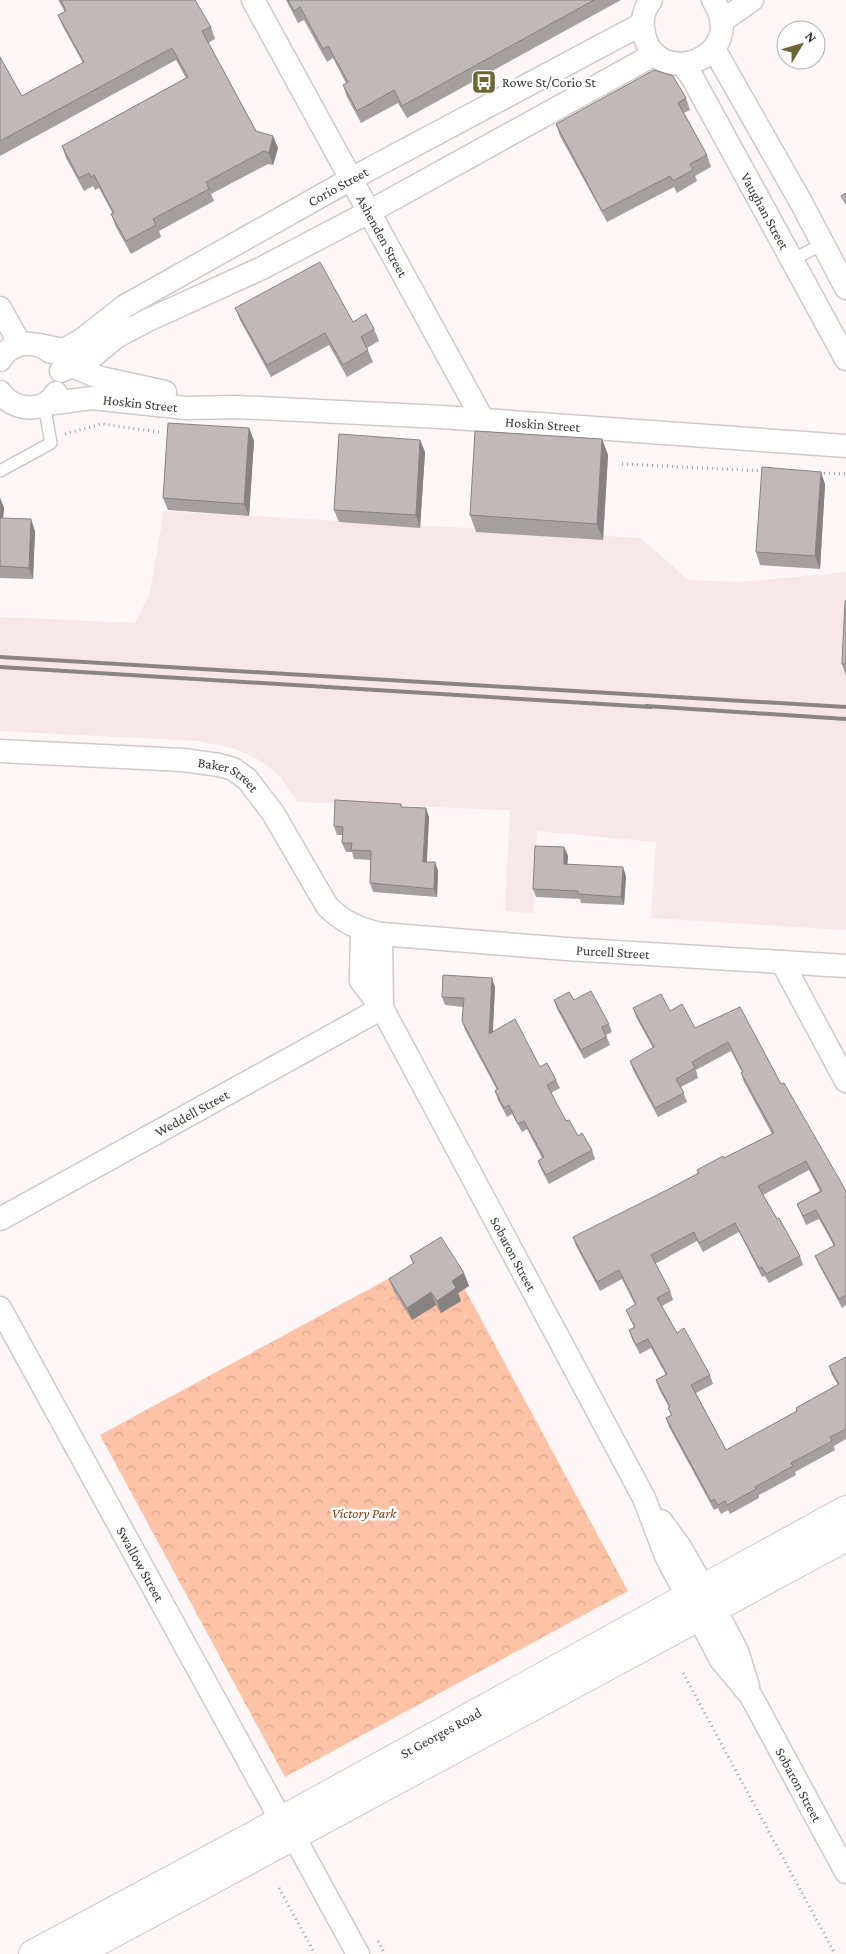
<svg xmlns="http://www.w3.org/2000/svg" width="846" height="1954" font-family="'Crimson Pro',serif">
<defs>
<pattern id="forest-crowns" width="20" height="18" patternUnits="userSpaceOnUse" patternTransform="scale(1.25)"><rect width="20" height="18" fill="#fec2a6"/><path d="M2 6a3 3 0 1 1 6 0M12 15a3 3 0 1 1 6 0" fill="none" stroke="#daa790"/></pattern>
</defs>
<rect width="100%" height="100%" fill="#fef6f7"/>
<path fill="#f7e7e9" d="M164 511 641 538 688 580 741 582 846 572V930L651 918 656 842 537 831 533 913 505 911 510 810 297 802 280 776 259 760 236 749 199 741 0 731V617L135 623 150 593Z"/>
<path fill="url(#forest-crowns)" d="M443 1249 628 1591 285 1777 100 1435Z"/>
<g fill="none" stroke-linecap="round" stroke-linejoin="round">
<defs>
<g id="lane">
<path d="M792 260 823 244"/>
<path d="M0 471 51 443 44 404"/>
</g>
<g id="street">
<path id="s1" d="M253 0 483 420"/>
<path d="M651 0C644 9 641 21 644 33 654 91 751 59 713 0"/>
<path d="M722 21 752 0"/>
<path d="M714 49 802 204 846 288"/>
<path id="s2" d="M682 64 692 77 846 359"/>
<path d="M0 308 20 344"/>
<path id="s3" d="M39 345 64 350 83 339 125 306 351 179 642 24"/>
<path d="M0 360C11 341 34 339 51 352"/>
<path d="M64 363 101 378 165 392"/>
<path d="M61 371 93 356 116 337 146 321 262 268 369 212 655 54"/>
<path d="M0 392C13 411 44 414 56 393"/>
<path id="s4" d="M46 404 92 398 186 408 237 407 442 417 846 446"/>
<path id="s5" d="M0 751 183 760 219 765 233 769 247 779 273 813 327 906C343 922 358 929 381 934L567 949 846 966"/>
<path id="s6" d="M362 930 361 981 382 1008 644 1498 666 1556 687 1596"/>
<path d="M381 934 382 1008"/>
<path d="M782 962 846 1081"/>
<path id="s7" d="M0 1219 382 1008"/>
<path id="s8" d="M0 1308 281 1820"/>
<path d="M661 1521 680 1547 703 1587"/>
<path d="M715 1609 737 1651 748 1686"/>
<path id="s9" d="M699 1618 721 1660 751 1696 846 1872"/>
<path d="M293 1835 358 1954"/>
</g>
<g id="secondary">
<path id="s10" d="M33 1954 253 1836 846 1510"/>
<path d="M75 1954 846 1537"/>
</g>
</defs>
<use href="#lane" stroke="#d0c8c9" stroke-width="14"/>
<use href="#street" stroke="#d0c8c9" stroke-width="25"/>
<use href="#secondary" stroke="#d0c8c9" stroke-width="30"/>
<g stroke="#a29c9d" stroke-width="3" stroke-dasharray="1 4" stroke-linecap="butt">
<path d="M65 434 101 424 160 432"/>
<path d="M622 464 765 471"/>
<path d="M819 473 846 474"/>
<path d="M683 1673 835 1954"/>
<path d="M279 1888 315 1954"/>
<path d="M378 1941 385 1954"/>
</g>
<use href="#lane" stroke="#fff" stroke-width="11"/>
<use href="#street" stroke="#fff" stroke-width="22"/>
<use href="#secondary" stroke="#fff" stroke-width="28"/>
<g stroke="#8a8585" stroke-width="4">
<path d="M0 657 846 707"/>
<path d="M0 667 651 707"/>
<path d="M646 706 846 719"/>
</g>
</g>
<g fill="#a59f9e">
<path d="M58 0H195L211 27 215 39 208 43 256 131 278 148 273 165 268 164 211 194 214 201 159 231 161 237 131 254 116 227 111 214H113L99 188 95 190 93 186 84 191 66 158 62 146 186 78 176 60 0 156V57L22 96 83 63 63 27 58 15 65 12Z"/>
<path d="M286 0H621L407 118 398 103 361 123 347 97 343 85 346 83 333 58 327 62 304 20 298 23Z"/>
<path d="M686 98 690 110 684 113 707 155 711 167 695 176 697 181 677 193 674 187 607 222 560 136 556 124Z"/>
<path d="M235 308 353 322 374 329 379 341 367 348 373 362 347 377 329 345 271 377 240 320Z"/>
<path d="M249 428 254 441 249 516 168 510 163 498Z"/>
<path d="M602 439 608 455 603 540 476 532 470 515Z"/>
<path d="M420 440 425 452 420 528 339 522 334 510Z"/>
<path d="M825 484 820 569 760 565 756 552Z"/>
<path d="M0 498 4 508 3 518 35 531 33 579 0 578Z"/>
<path d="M846 601V676L842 664Z"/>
<path d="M401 804 402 807 429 817 427 862H435L438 871 437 897 373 892 370 883 371 860 354 859 352 852H346L342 843 343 835H337L334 826Z"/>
<path d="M564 847 568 856 567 864 626 876 624 905 581 903 580 899 536 897 533 889Z"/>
<path d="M495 987 493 1032 556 1080 560 1088 551 1093 566 1121 578 1136 592 1150 595 1159 549 1184 541 1169 538 1161 542 1158 527 1129 522 1132 512 1114 507 1117 498 1100 495 1091 497 1090 465 1030 462 1021 463 1007 445 1005 442 997Z"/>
<path d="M554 1000H574L609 1024 612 1032 606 1035 610 1045 584 1059 557 1009Z"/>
<path d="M740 1007 781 1084 846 1191V1305L842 1308 819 1265 815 1256 834 1246 819 1219 806 1225 797 1204 820 1191 809 1170 763 1195 800 1256 803 1265 769 1283 765 1276 762 1277 739 1232 703 1252 697 1241 655 1264 670 1291 673 1300 662 1306 677 1333 710 1375 713 1384 696 1393 726 1450 797 1411 796 1408 838 1385 832 1375 829 1366 846 1357V1439L834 1446 835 1450 795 1472 796 1475 759 1495V1498L730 1514 728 1510 721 1514 718 1508 714 1510 669 1427 666 1418 671 1415 668 1408 669 1407 659 1389 656 1380 666 1375 651 1348 640 1354 632 1339 629 1330 634 1327 630 1319 626 1310 635 1305 622 1279 600 1291 576 1246 573 1237 667 1190 698 1173 697 1170 724 1158 772 1134 744 1082 741 1073 742 1072 731 1051 696 1070 698 1078 681 1087 687 1102 658 1117 633 1070 630 1061 653 1048 636 1017 633 1008 670 1011 695 1028Z"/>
<path d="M410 1256 464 1273 469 1286 458 1293 461 1301 441 1313 436 1305 412 1320 394 1292 389 1279 413 1264Z"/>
</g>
<g fill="#868281">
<path d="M273 136 278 148 273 165 269 153Z"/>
<path d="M249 428 254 441 249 516 244 504Z"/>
<path d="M602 439 608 455 603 540 597 524Z"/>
<path d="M420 440 425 452 420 528 416 515Z"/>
<path d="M821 472 825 484 820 569 815 556Z"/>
<path d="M0 498 4 508 2 529 0 523Z"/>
<path d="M31 519 35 531 33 579 29 568Z"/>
<path d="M426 808 429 817 426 870 423 862Z"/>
<path d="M564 847 568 856 567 872 564 864Z"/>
<path d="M435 862 438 871 437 897 434 889Z"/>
<path d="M623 867 626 876 624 905 621 897Z"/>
<path d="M492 978 495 987 492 1042 489 1034Z"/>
<path d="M464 1273 469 1286 458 1293 461 1301 441 1313 437 1301 452 1281Z"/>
<path d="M431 1292 436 1305 412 1320 407 1308Z"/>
</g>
<g fill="#c0b9b8" stroke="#868281">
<path d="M61 0H195L211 27 202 31 256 131 273 136 269 153 264 151 206 182 209 189 153 219 156 225 126 241 111 214 114 213 94 175 91 177 89 173 79 178 62 146 188 77 172 48 0 141V57L22 96 84 62 58 15 66 11Z"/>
<path d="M288 0H594L402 106 394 90 357 111 343 85 348 82 328 46 323 49 300 7 294 11Z"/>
<path d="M654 70 673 76 686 98 678 103 707 155 690 164 693 170 673 181 670 176 602 211 556 124Z"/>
<path d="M846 193V204L841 196Z"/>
<path d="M320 262 353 322 366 314 374 329 361 337 368 350 343 365 325 333 267 365 235 308Z"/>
<path d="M168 423 249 428 244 504 163 498Z"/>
<path d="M475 431 602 439 597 524 470 515Z"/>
<path d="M339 434 420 440 416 515 334 510Z"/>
<path d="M762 467 821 472 815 556 756 552Z"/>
<path d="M0 518 31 519 29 568 0 566Z"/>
<path d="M845 601H846V664H842Z"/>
<path d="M335 800 401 804V807L426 808 423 862H435L434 889 370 883 371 851 351 850 352 843H342L343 827 334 826Z"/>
<path d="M535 846 564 847V864L623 867 621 897 578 894V891L533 889Z"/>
<path d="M443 975 492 978 489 1034 515 1019 540 1067 547 1063 556 1080 547 1085 566 1121 569 1120 578 1136 582 1133 592 1150 546 1175 538 1161 544 1157 524 1121 518 1124 509 1105 504 1108 495 1091 498 1089 462 1021 464 998 442 997Z"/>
<path d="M591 991 609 1024 602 1027 606 1037 581 1050 554 1000 569 992 574 1000Z"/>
<path d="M661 994 670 1011 682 1004 695 1028 740 1007 781 1084 784 1083 846 1191V1196L845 1197 846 1199V1295L839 1299 815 1256 835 1245 816 1210 803 1216 797 1204 822 1191 806 1161 758 1186 777 1219 779 1218 800 1256 766 1274 762 1267 759 1268 735 1223 699 1243 694 1232 651 1255 670 1291 657 1298 677 1333 684 1328 710 1375 691 1385 726 1450 797 1411 796 1408 839 1384 829 1366 846 1357V1429L830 1437 832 1441 791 1463 793 1466 755 1487 756 1489 727 1505 725 1501 718 1505 714 1499 711 1501 666 1418 672 1415 668 1408 670 1407 656 1380 667 1374 648 1339 636 1345 629 1330 635 1327 626 1310 636 1304 619 1270 597 1282 573 1237 667 1190 699 1173 697 1170 723 1156 724 1158 774 1133 741 1073 743 1072 728 1042 692 1062 695 1068 676 1079 684 1093 655 1108 630 1061 654 1047 633 1008Z"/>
<path d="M441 1237 464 1273 452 1281 456 1288 437 1301 431 1292 407 1308 389 1279 414 1263 410 1256Z"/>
</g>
<defs>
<symbol id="bus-square" viewBox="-11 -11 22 22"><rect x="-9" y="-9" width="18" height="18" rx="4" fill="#6c6632" stroke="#fff"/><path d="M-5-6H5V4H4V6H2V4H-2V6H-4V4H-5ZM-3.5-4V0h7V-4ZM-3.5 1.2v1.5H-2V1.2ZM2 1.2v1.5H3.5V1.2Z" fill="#fff"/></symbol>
</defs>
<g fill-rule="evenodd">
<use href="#bus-square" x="470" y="68" width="28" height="28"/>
</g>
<g text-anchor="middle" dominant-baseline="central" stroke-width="5" stroke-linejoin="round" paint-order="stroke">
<g font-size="14" fill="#393636" stroke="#fff" text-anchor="start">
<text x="502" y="82">Rowe St/Corio St</text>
</g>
<g font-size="14" fill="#393636" stroke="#fff">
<text stroke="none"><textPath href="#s3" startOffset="345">Corio Street</textPath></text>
<text stroke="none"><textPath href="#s2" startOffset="169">Vaughan Street</textPath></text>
<text stroke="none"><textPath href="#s1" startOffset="269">Ashenden Street</textPath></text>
<text stroke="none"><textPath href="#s4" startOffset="95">Hoskin Street</textPath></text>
<text stroke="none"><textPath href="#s4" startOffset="498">Hoskin Street</textPath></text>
<text stroke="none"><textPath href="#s5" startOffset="232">Baker Street</textPath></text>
<text stroke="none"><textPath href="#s5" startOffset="696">Purcell Street</textPath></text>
<text stroke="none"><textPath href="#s7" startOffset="219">Weddell Street</textPath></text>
<text stroke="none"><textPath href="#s6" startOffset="364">Sobaron Street</textPath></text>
<text stroke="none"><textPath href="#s8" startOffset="292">Swallow Street</textPath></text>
<text stroke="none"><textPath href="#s10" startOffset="464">St Georges Road</textPath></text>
<text stroke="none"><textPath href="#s9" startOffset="195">Sobaron Street</textPath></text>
</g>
<g font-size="14" font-style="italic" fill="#863b0e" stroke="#fff">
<text x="364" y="1513">Victory Park</text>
</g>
</g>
<g transform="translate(801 45) rotate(52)"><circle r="24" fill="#ffffff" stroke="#b0afaf"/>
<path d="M0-4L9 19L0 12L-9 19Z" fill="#6c6632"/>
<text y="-8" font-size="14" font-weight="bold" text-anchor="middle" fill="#393636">N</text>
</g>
</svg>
